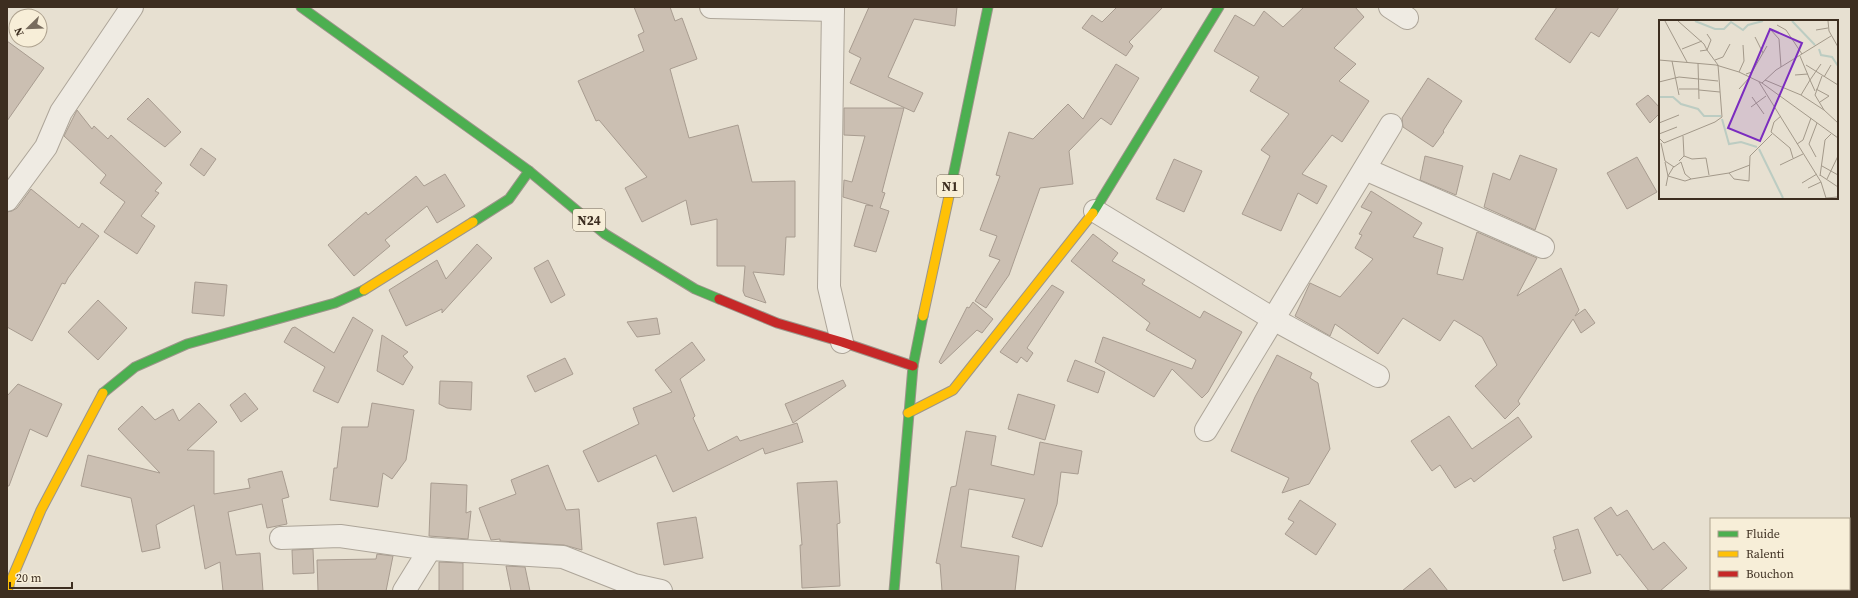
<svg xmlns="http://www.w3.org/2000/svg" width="1858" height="598" font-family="'Source Serif 4',serif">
<rect width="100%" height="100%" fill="#e7e0d1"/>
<g fill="#cbbfb2" stroke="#a89c90">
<path d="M634 7H670L675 21 682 18 697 59 670 69 689 138 738 125 752 182 795 181V237H786L784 275 753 272 766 303 745 296 743 291 745 266H717V219L691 225 686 200 642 222 625 188 647 177 599 120 596 121 578 81 644 51 638 35 644 32Z"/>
<path d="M869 7H957L955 26 914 19 888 77 923 93 914 112 850 83 861 58 849 52Z"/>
<path d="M1117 7H1163L1129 42 1133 46 1126 56 1082 28 1092 15 1102 22Z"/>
<path d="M1304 7H1355L1364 17 1334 48 1356 64 1339 81 1369 101 1342 142 1332 135 1302 174 1327 186 1317 204 1298 193 1281 231 1242 214 1270 156 1261 150 1289 114 1250 91 1259 77 1214 51 1235 15 1254 26 1264 11 1283 27Z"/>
<path d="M1557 7H1619L1599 37 1591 32 1570 63 1535 39Z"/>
<path d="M7 41 44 68 7 121Z"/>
<path d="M1116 64 1139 78 1111 125 1101 118 1069 151 1073 184 1040 188 1009 275 986 308 975 301 1000 260 989 256 997 236 980 230 1000 176 996 175 1009 132 1033 139 1068 104 1083 119Z"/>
<path d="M1428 78 1462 101 1443 131 1444 132 1433 147 1403 127 1402 118Z"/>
<path d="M1648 95 1660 108V113L1650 123 1636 104Z"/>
<path d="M148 98 181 132 165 147 127 119Z"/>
<path d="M844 108H904L882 192 885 193 880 208 889 211 876 252 854 246 866 205 873 206 843 197 844 180 852 182 865 136 844 135Z"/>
<path d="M77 110 92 129 94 126 108 139 111 135 162 183 155 191 159 193 141 216 155 226 137 254 104 232 125 202 100 183 106 175 64 136Z"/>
<path d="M201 148 216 159 204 176 190 165Z"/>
<path d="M1520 155 1557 169 1535 230 1484 207 1493 173 1510 180Z"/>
<path d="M1425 156 1463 166 1456 195 1420 180Z"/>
<path d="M1637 157 1657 192 1627 209 1607 173Z"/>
<path d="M1174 159 1202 171 1184 212 1156 199Z"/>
<path d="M445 174 465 206 437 223 427 206 385 240 390 246 354 276 328 245 366 212 368 215 416 176 424 186Z"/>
<path d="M31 189 79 228 82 223 99 236 68 278 65 284 62 283 32 341 7 327V212L12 211 17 208Z"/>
<path d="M1371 191 1422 223 1413 237 1443 248 1437 274 1463 280 1477 232 1537 258 1517 296 1561 268 1579 310 1575 316 1585 309 1595 323 1581 333 1573 319 1518 401 1520 404 1505 419 1475 386 1497 365 1482 337 1454 320 1440 341 1403 318 1378 354 1335 324 1330 336 1295 316 1310 283 1340 297 1373 259 1355 248 1362 235 1359 234 1372 212 1361 207Z"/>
<path d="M1093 234 1118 253 1112 261 1145 280 1142 284 1200 318 1204 311 1242 332 1208 392 1202 398 1172 369 1154 397 1095 362 1103 337 1192 369 1196 360 1146 330 1150 323 1071 261Z"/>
<path d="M477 244 492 258 442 313V309L406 326 389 290 437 260 446 279Z"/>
<path d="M548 260 565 295 551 303 534 268Z"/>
<path d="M195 282 227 285 224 316 192 313Z"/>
<path d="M1052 285 1064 292 1027 348 1033 353 1027 362 1021 357 1017 363 1000 352Z"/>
<path d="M98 300 127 328 98 360 68 332Z"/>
<path d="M973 302 993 319 982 333 977 330 941 364 939 362 967 307 969 308Z"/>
<path d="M353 317 373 330 338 403 313 391 325 367 284 342 292 328 295 327 334 353Z"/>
<path d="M657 318 660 334 637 337 627 322Z"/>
<path d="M382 335 408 352 403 356 413 367 403 385 377 371Z"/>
<path d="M692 342 705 360 680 379 695 416 693 418 708 451 737 436 740 441 797 423 803 442 765 454 763 448 673 492 656 455 598 482 583 451 639 424 633 408 672 392 655 370Z"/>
<path d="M1277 355 1312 373 1310 378 1318 383 1330 449 1309 484 1282 493 1289 478 1231 451 1255 397Z"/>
<path d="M565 358 573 374 535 392 527 376Z"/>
<path d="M1075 360 1105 372 1098 393 1067 381Z"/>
<path d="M843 380 846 386 793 423 785 404Z"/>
<path d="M440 381 472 382 471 410 447 408 439 404Z"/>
<path d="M18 384 62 404 47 437 30 429 9 486H7V396Z"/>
<path d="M245 393 258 409 241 422 230 405Z"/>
<path d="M1018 394 1055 405 1045 440 1008 429Z"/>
<path d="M199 403 217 422 187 450 214 451V494L250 488 248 479 282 471 289 497 282 499 287 524 267 528 262 504 228 512 236 555 260 553 263 591H223L220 562 205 569 194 505 156 525 160 548 142 552 131 498 81 486 88 455 160 473 118 429 142 406 155 420 173 409 179 421Z"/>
<path d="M372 403 414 410 406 460 392 479 383 473 378 507 330 500 334 468H337L342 427H368Z"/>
<path d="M1449 416 1472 449 1518 417 1532 437 1474 482 1471 478 1455 488 1440 465 1432 471 1411 441Z"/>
<path d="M966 431 996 436 991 465 1034 475 1040 442 1082 451 1078 474 1061 472 1057 504 1042 547 1012 537 1025 499 969 489 961 547 1019 556 1015 591H942L940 564 936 563 951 487 956 486Z"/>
<path d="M548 465 566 510 579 509 582 550 564 545 500 541V539L491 540 479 508 516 494 511 480Z"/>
<path d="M837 481 840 523 837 524 840 586 802 588 800 545H802L797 483Z"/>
<path d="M431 483 467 485 466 513 471 511 468 539 429 536Z"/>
<path d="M1300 500 1336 524 1316 555 1285 534 1294 522 1288 519Z"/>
<path d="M1611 507 1617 516 1627 510 1653 550 1664 542 1687 568 1660 591H1649L1620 554 1617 556 1594 518Z"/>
<path d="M696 517 703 558 664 565 657 523Z"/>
<path d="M1578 529 1591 573 1563 581 1554 550 1556 549 1553 537Z"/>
<path d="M313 549 314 573 293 574 292 550Z"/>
<path d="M377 554 393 556 386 591H318L317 560 376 559Z"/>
<path d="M439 562 463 563V591H439Z"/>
<path d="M506 566 525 567 530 591H511Z"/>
<path d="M1430 568 1448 591H1402Z"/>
</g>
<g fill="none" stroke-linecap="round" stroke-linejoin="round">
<defs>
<g id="street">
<path d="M711 7 833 10"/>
<path d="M833 7 829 287 842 342"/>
<path d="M1390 7 1407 18"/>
<path d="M1365 169 1543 247"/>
<path d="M7 200 46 147 61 112 132 7"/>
<path d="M1095 211 1275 320 1378 376"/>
<path d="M1206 430 1391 125"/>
<path d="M281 538 340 536 430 549 563 557 634 585 661 591"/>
<path d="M404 591 430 549"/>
</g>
<g id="fast">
<path d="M301 7 529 171 605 234 695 289 719 299"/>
<path d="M949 196 988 7"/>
<path d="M1093 213 1219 7"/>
<path d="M473 222 509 199 529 171"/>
<path d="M103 393 135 367 187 344 335 303 364 290"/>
<path d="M894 591 913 366 923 316"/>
</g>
<g id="slow">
<path d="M364 290 473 222"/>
<path d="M923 316 949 196"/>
<path d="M908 413 953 390 1093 213"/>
<path d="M7 590 41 510 103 393"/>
</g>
<path id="jam" d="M719 299 777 323 842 342 913 366"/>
</defs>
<use href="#street" stroke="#ada599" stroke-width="24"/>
<use href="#fast" stroke="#9c958a" stroke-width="11"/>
<use href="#slow" stroke="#9c958a" stroke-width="11"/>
<use href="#jam" stroke="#9c958a" stroke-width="11"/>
<use href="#street" stroke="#efebe3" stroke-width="22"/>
<use href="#fast" stroke="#4caf50" stroke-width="9"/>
<use href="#slow" stroke="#ffc107" stroke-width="9"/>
<use href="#jam" stroke="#c62828" stroke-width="9"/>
</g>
<g text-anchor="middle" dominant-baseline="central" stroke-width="3.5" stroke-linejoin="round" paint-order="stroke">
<g fill="#f7eed8" stroke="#756857" stroke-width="1">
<rect x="937" y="175" width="26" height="22" rx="3"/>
<rect x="573" y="209" width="32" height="22" rx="3"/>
</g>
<g font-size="13" font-weight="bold" fill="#3d2e20">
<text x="950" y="186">N1</text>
<text x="589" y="220">N24</text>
</g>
</g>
<g transform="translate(1659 20)">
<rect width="179" height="179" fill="#e7e0d1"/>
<path fill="none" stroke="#bcccc2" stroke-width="2" d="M36 1 56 9H65L72 2 84 10 89 5 104 1M133 1 156 25M160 29 162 35 173 37 179 46M0 77H14L22 84 39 89 45 96H62M63 99 70 124 82 122 98 127M100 129 124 178"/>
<path fill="none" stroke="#a3998a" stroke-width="1" d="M6 1 28 42M19 1 45 24 48 30 41 31M169 1 170 11 179 27M118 5 127 10 143 34M111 9 120 19 122 47M157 10 169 8M96 17 104 33M23 29 43 21M0 40 57 45 80 52 103 63 179 118M56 40 64 37 71 24M13 41 20 75M39 43 40 79M147 45 179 65M80 52 85 41 84 25M87 54 93 52 108 26M136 55 149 54M163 56 156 75 165 90 179 103M165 57 172 45M106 60 142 75 151 60 141 36M0 62 20 57 59 61M100 62 162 162 167 178M103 63 117 50 172 16M20 69H40M80 69 91 57M157 69 170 76 161 82M40 70 61 72M156 71 151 60 162 44M142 75 165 90M93 77 105 94M92 87 107 76M122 96 115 102 112 112 131 128 134 138M0 103 20 95M0 114 18 107M0 118 5 123 56 102 63 97 59 45 48 30 52 20 48 14M2 123 6 141 15 147 22 142 26 154 32 159 70 153 91 145M138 124 144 120 152 98M25 136 33 139 47 138 50 155M157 137 150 124 158 103M20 141 25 136 24 116M6 142 9 156 26 161 32 159M121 145 144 134M163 146 179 155M70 153 75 159 90 161 91 136 113 114M161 155 179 167M161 156 166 120 172 114M168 159 179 136M143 163 158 154M7 166 9 156 15 146M149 168 162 162M167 178 179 177"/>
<path fill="#7b2cbf" fill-opacity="0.15" stroke="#7b2cbf" stroke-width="2" d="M111 9 143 23 101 121 69 108Z"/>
<rect width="179" height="179" fill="none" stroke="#3d2e20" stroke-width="2"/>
</g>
<rect width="1858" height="598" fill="none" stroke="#3d2e20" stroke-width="16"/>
<rect x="1710" y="518" width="140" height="72" fill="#f7eed8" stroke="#ada18e"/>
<rect x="1718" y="531" width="20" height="6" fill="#4caf50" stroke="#ada18e"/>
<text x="1746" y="538" font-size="12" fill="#3d2e20">Fluide</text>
<rect x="1718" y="551" width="20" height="6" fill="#ffc107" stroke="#ada18e"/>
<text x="1746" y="558" font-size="12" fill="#3d2e20">Ralenti</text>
<rect x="1718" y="571" width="20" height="6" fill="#c62828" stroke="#ada18e"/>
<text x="1746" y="578" font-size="12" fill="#3d2e20">Bouchon</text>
<g transform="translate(28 28) rotate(247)"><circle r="19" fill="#f7eed8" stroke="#ada18e"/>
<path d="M0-3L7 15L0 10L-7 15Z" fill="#786c5e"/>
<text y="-6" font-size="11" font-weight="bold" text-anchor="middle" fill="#3d2e20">N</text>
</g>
<path d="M10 582v6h62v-6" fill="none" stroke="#3d2e20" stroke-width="2"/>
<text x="16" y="582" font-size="12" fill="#3d2e20" stroke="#f7eed8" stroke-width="3" paint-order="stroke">20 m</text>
</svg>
